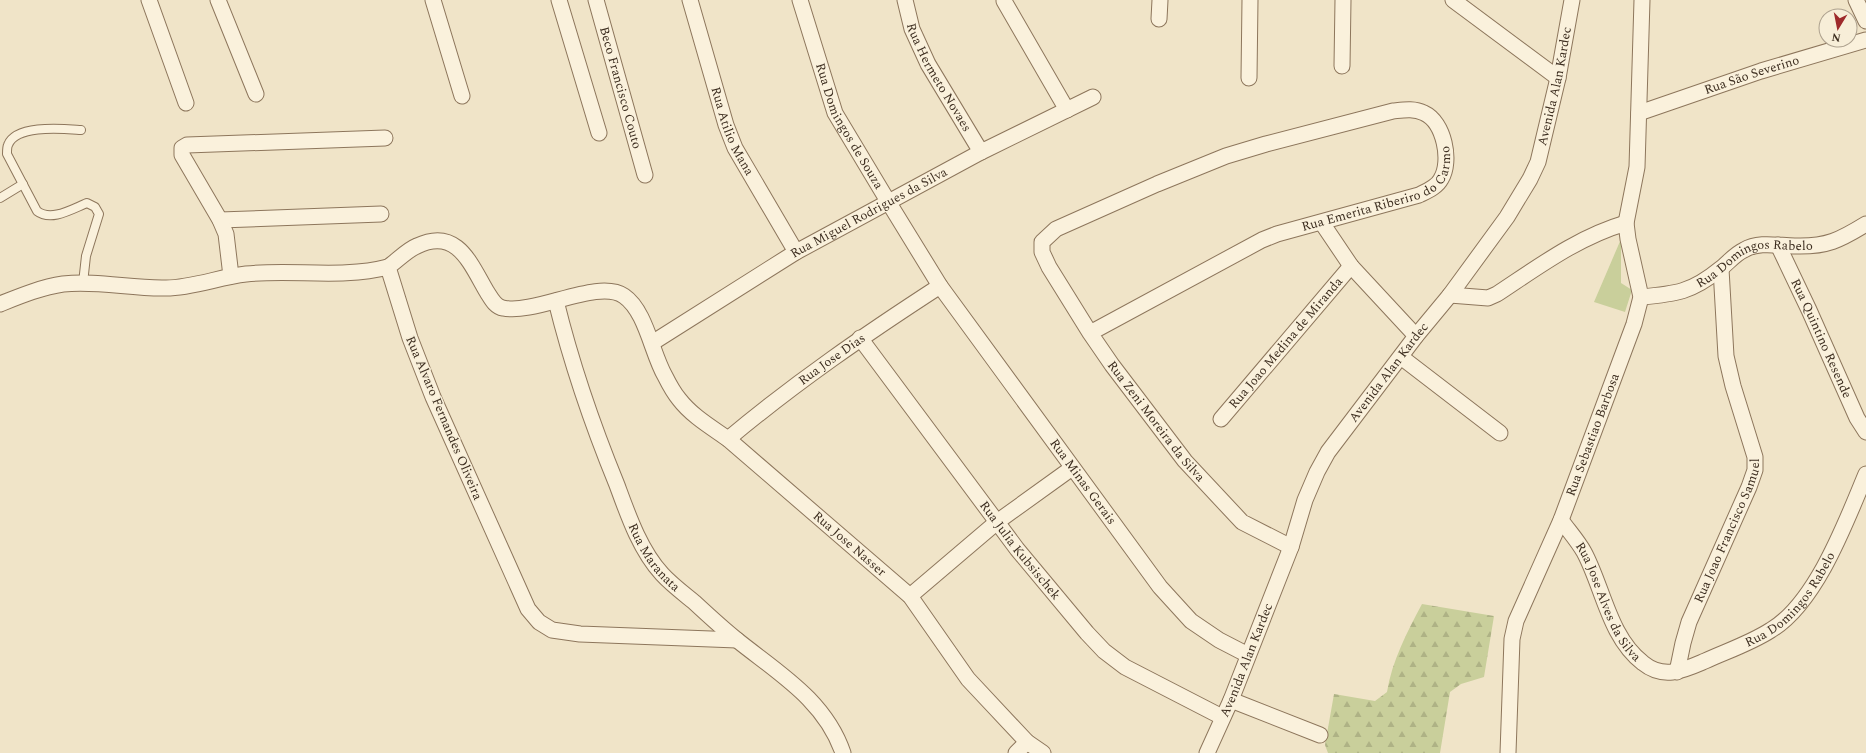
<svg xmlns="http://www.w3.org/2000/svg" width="1866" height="753" font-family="Spectral,serif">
<defs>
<pattern id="forest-firs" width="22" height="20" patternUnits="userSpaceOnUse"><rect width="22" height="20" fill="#c9cf9b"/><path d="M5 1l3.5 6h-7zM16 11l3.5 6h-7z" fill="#aeb285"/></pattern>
</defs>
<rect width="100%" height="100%" fill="#f0e4c8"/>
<path fill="#c9cf9b" d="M1621 239V283L1632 290 1625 312 1594 302Z"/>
<path fill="url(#forest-firs)" d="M1422 604 1494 616 1484 677 1461 684 1450 692 1440 753H1328L1325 745 1334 694 1375 701 1387 692C1392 661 1407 632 1422 604Z"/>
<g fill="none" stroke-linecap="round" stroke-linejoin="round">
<defs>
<g id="lane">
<path d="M81 130C64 129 16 124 8 145 7 147 7 151 7 154L37 211C51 222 72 209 87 203L95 207 99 214 86 256 83 283"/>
<path d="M0 198 23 184"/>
</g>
<g id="street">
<path d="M149 0 186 103"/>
<path d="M218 0 256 94"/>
<path d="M433 0 462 96"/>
<path d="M559 0 599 133"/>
<path id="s1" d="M596 0 645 175"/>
<path id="s2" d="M690 0 726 125 735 148 796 252"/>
<path id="s3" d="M800 0 835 113 889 203 940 286 1160 587 1191 621 1219 640 1248 655"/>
<path id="s4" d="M905 0 912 29 928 64 981 152"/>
<path d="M1453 0 1558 78"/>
<path d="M1856 0 1866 21"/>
<path d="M1004 1 1067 110"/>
<path d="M1159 19 1160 0"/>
<path d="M1342 66 1343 0"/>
<path d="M1249 78 1250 0"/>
<path id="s5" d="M1639 113 1761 71 1866 40"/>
<path d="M220 220 381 214"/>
<path d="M1322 223 1351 266 1416 336"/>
<path id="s6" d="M1778 245 1809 310 1857 418 1866 432"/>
<path d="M231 276 226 234 220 220 182 155V148L187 145 385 138"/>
<path d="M1450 295 1488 298 1497 294C1538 267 1578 237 1626 223"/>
<path id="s7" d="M1641 297C1676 294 1692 292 1720 269 1728 263 1735 254 1744 250 1759 241 1779 246 1795 246 1827 247 1840 240 1866 224"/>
<path id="s8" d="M556 301C572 366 592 424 617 485 628 515 640 550 662 574 671 584 683 593 694 602 708 615 722 628 737 640 778 673 825 700 843 753"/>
<path d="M0 304C20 296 42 287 63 284 97 280 132 289 166 288 193 288 219 277 246 274 293 269 342 279 388 267"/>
<path id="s9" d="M1090 333 1262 240 1277 234 1419 195C1427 191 1437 187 1441 179 1452 161 1444 122 1424 113 1414 108 1403 110 1393 111L1266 144 1226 156 1157 184 1056 229 1042 242V252L1049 267 1090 333 1112 365 1185 461 1242 522 1291 547"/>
<path id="s10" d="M860 338 1017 549 1087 633 1104 651 1125 667 1222 717"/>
<path id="s11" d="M652 343 796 252 981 152 1093 97"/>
<path d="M1401 357 1500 433"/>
<path id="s12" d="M1221 419 1351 266"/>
<path id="s13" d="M728 439C796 382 866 334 940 286"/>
<path id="s14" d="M1561 520C1568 530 1578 541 1584 552 1603 587 1609 637 1643 663 1664 680 1684 670 1705 661 1727 651 1751 643 1771 630 1816 603 1846 522 1866 474"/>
<path d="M910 596 997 522 1072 468"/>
<path id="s15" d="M737 640 580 634 552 630 539 622 528 609 433 397 410 338 388 267C397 261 407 250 417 246 457 227 470 263 487 292 491 298 495 307 503 308 536 315 598 278 624 296 646 311 652 354 665 376 669 384 674 393 679 399 692 416 711 427 728 439L910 596 968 679 1027 742 1043 753"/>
<path id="s16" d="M1677 672 1683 643 1689 622 1749 487 1755 470V457L1733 386 1726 356 1721 269"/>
<path d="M1231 700 1320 735"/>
<path d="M1016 753 1027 742"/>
<path id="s17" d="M1207 753 1231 700 1291 547 1305 500 1317 472 1328 452 1416 336 1450 295 1507 217 1530 179 1538 162 1558 78 1572 0"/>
<path id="s18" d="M1508 753 1512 639 1516 621 1561 520 1634 324 1641 297 1628 239 1626 223 1637 167 1642 0"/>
</g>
</defs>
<use href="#lane" stroke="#8d765c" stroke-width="10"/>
<use href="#street" stroke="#8d765c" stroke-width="17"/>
<use href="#lane" stroke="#faf1dc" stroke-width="8"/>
<use href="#street" stroke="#faf1dc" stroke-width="15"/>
</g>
<g text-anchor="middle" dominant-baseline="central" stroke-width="3" stroke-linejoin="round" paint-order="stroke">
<g font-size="13" fill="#3d2e20" stroke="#f7eed8">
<text stroke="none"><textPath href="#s5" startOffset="119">Rua São Severino</textPath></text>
<text stroke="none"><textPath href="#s4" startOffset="85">Rua Hermeto Novaes</textPath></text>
<text stroke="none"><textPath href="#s1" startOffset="91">Beco Francisco Couto</textPath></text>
<text stroke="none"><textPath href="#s17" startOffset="761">Avenida Alan Kardec</textPath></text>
<text stroke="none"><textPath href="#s3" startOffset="136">Rua Domingos de Souza</textPath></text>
<text stroke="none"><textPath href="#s2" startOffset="138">Rua Atilio Mana</textPath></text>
<text stroke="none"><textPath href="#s9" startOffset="329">Rua Emerita Riberiro do Carmo</textPath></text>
<text stroke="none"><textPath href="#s11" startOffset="253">Rua Miguel Rodrigues da Silva</textPath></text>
<text stroke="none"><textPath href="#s7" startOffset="122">Rua Domingos Rabelo</textPath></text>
<text stroke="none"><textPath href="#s6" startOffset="103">Rua Quintino Resende</textPath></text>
<text stroke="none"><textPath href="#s12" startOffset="100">Rua Joao Medina de Miranda</textPath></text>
<text stroke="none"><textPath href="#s13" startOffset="131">Rua Jose Dias</textPath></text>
<text stroke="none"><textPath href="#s17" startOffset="425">Avenida Alan Kardec</textPath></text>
<text transform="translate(444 418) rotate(67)">Rua Alvaro Fernandes Oliveira</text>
<text stroke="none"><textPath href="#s9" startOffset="1084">Rua Zeni Moreira da Silva</textPath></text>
<text stroke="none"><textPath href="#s18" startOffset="334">Rua Sebastiao Barbosa</textPath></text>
<text stroke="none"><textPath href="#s3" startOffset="563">Rua Minas Gerais</textPath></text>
<text stroke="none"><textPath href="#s16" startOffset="151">Rua Joao Francisco Samuel</textPath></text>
<text stroke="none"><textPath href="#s15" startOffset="1209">Rua Jose Nasser</textPath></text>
<text stroke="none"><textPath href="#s10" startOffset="266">Rua Julia Kubsischek</textPath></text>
<text stroke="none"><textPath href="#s8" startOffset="276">Rua Maranata</textPath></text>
<text stroke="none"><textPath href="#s14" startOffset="341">Rua Domingos Rabelo</textPath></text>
<text stroke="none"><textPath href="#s14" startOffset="95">Rua Jose Alves da Silva</textPath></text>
<text stroke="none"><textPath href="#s17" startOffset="101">Avenida Alan Kardec</textPath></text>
</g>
</g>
<g transform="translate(1838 28) rotate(190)"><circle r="19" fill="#f7eed8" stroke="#ada18e"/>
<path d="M0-3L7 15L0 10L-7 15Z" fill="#9e2a2b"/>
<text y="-6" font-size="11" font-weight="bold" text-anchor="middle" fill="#3d2e20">N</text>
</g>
</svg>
